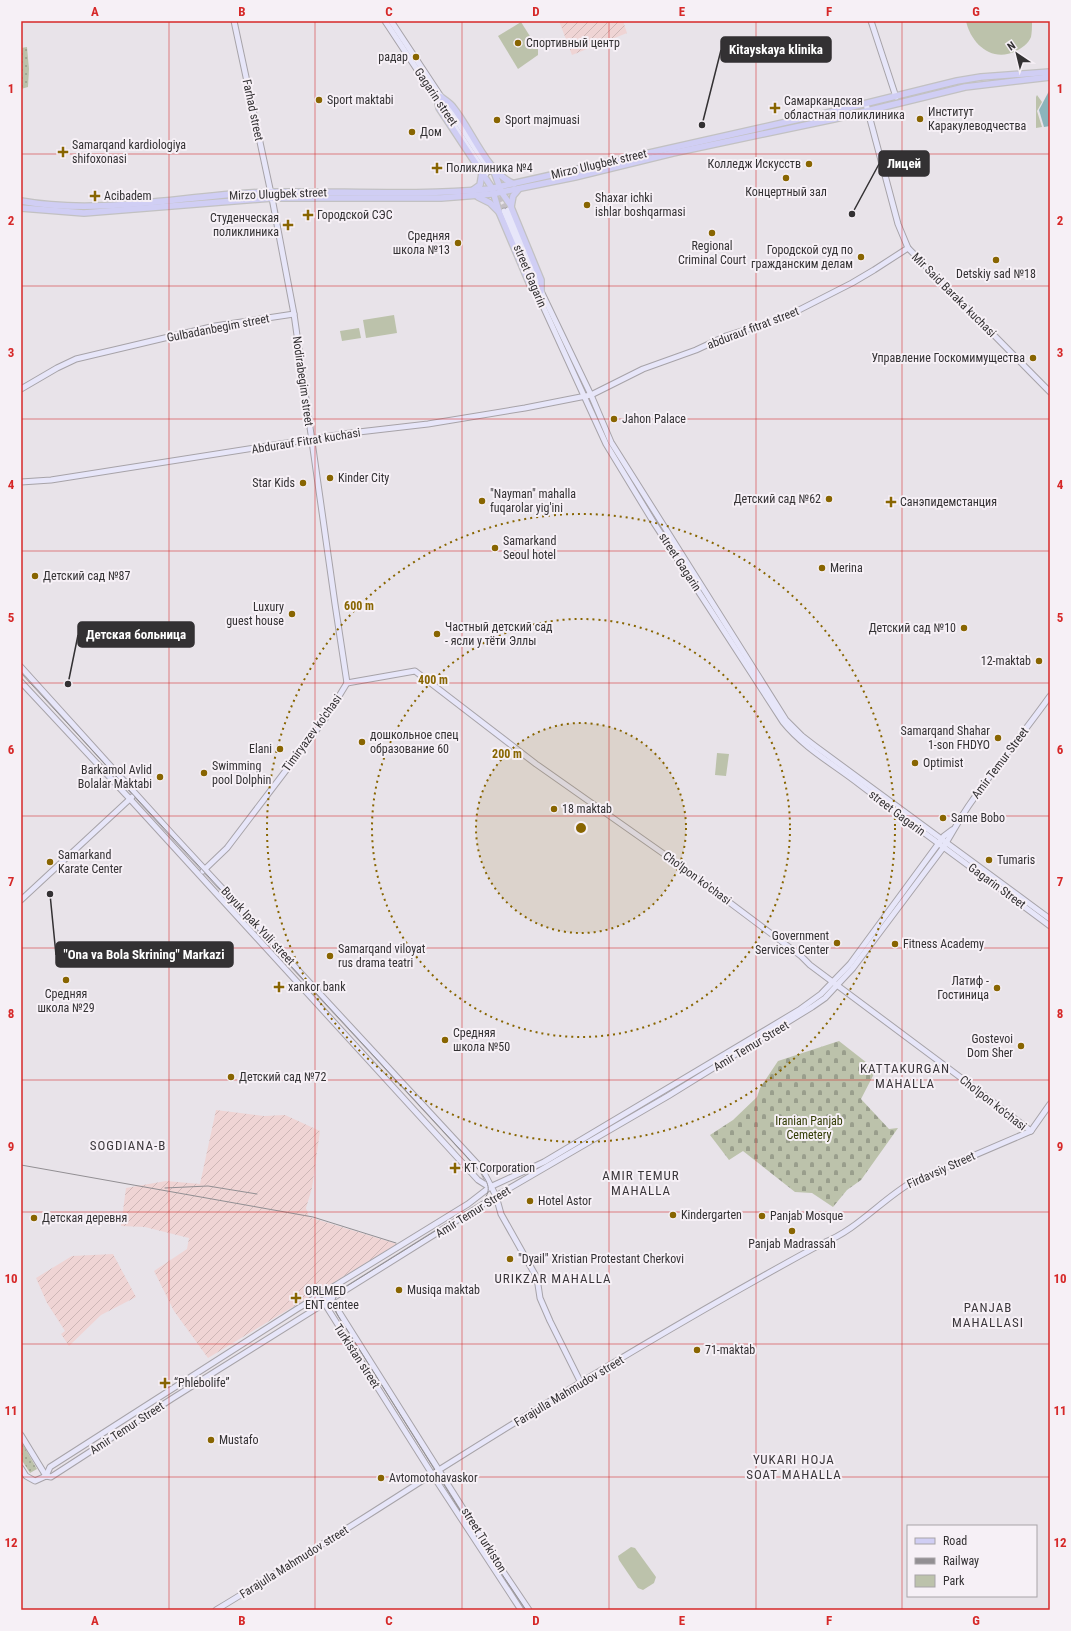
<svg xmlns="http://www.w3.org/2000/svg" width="1071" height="1631" font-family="'Roboto Condensed',sans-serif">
<defs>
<pattern id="industrial-furrows" width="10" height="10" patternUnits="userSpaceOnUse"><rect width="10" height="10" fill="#efd4d4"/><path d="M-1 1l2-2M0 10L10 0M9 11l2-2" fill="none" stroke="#cdb6b6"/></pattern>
<pattern id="cemetery-stones" width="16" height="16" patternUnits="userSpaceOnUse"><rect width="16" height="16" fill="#bcc2ab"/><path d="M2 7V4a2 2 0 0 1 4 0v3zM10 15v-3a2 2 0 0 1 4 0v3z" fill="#999e8c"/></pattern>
<pattern id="park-dots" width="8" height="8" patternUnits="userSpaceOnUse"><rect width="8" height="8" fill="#bcc2ab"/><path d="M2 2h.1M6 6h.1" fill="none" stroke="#999e8c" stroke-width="1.8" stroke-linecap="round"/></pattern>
</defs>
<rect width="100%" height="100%" fill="#e8e3e9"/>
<g fill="url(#industrial-furrows)">
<path d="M559 21H612L613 22 623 21 627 33 572 55Z"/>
<path d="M216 1110 264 1116 285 1115 320 1131 312 1188 306 1208 309 1217 397 1244 208 1358 174 1311 154 1271 187 1249 189 1238 145 1227 121 1226 126 1188 166 1181 200 1184Z"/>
<path d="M113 1254 136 1297 101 1315 69 1346 61 1334 65 1331 47 1303 36 1278 72 1256Z"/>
</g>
<g fill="#bcc2ab">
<path d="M966 21H1032C1032 26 1032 32 1031 37 1028 44 1022 48 1016 51 992 63 971 44 966 21Z"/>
<path d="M521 22 538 49V55L518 69 498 36Z"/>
<path d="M1037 95 1042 102 1037 111 1042 127 1036 128V97Z"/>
<path d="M394 315 397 333 366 338 363 320Z"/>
<path d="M359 328 361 338 342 341 340 331Z"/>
<path d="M717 753 729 754 726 776 715 775Z"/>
<path d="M631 1547 635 1548 656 1577 654 1583 643 1590 638 1588 619 1560 618 1556Z"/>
</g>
<path fill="url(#cemetery-stones)" d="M839 1041 876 1070 861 1099 889 1129 898 1128 861 1180 847 1190 833 1207 812 1193 795 1192 743 1151 729 1160 710 1135 733 1120 757 1097 760 1088 778 1061Z"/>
<g fill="url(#park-dots)">
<path d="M27 47 29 69 28 87 21 89V48Z"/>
<path d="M21 1441 37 1469 30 1473 21 1459Z"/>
</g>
<path fill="#8cb4bb" d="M1049 91 1050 126 1044 127 1039 110Z"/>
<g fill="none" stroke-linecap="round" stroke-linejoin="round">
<g stroke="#c4bfc5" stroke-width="5" stroke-dasharray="5 2.5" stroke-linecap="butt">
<path d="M495 191 504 211"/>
<path d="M502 196 508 210"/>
</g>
<defs>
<g id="secondary">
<path d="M234 21 272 198 294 314 335 604 347 683"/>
<path d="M385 21 486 174"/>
<path d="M391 21 490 171"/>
<path d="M871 21 896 97"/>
<path d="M866 104 898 224 908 248 1050 392"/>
<path d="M508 210 541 291 591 395 611 442 786 720 802 736 815 746 1050 919"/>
<path d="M504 211 537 293 606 444 654 523 783 722C803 747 833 764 859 784 922 832 986 878 1050 926"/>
<path d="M21 389 57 368 76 359 215 326 294 314"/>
<path d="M21 482 51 480 350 433 428 424 525 408 591 395 643 369 696 350 726 336 776 320 799 310 852 283 874 270 908 248"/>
<path d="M21 667 173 835 482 1169 496 1196 501 1214 537 1278 540 1298 550 1321 581 1383"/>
<path d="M21 682 130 799 478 1180 489 1187"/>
<path d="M347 683 415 671 536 764 681 866 801 956 810 965 972 1086 1031 1131"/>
<path d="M203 871 227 848 325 719 347 683"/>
<path d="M21 900 132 797"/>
<path d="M322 1294 331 1299 498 1564 529 1610"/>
<path d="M323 1301 432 1474 521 1610"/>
<path d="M21 1435 46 1476"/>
<path d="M21 1468 26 1476 35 1481 46 1476 51 1477 173 1398 496 1196 668 1096 812 1007 825 998 853 968 943 848C953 832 961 816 972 801 997 765 1025 731 1050 696"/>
<path d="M46 1476 50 1467 297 1309 468 1204 490 1187 544 1162 799 1010 821 994 850 964 944 836 952 830"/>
<path d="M216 1610C292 1564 367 1516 442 1468 566 1390 694 1313 823 1243 857 1230 881 1200 912 1182L1031 1131 1050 1104"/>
</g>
<g id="primary">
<path d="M441 97C445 100 450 103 453 107 472 130 486 172 514 184"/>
<path d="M437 99 439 108 482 173 480 185 473 190"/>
<path d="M493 169 502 193 511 206"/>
<path d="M482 173 492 188 499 212"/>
<path d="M518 190 513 196 511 207 541 280V291"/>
<path d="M478 197 490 203 499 212 530 285 537 293"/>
<path d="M21 201C104 216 188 194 271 192 344 191 417 196 489 189L831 112 957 81 981 77 1050 72"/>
<path d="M21 208 84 213 272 198H441L492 194 575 177 673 153 834 119 965 87 1050 77"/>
</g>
</defs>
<use href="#secondary" stroke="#a7a3a8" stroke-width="7"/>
<use href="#primary" stroke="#c2c1c2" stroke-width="8"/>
<use href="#secondary" stroke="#e7e6f9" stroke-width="5"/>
<use href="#primary" stroke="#d0cef4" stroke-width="5.5"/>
<path stroke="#928f93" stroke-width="1" d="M21 673 478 1169C488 1182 494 1191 480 1203L347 1286C322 1303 340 1317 351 1336L473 1531 526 1610"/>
<g stroke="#928f93" stroke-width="1">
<path d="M21 1165 313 1217 396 1243"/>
<path d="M165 1188 208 1186 257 1194"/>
</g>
</g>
<path fill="none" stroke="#d62828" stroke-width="1" stroke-opacity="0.55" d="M169 21V1610M315 21V1610M462 21V1610M609 21V1610M756 21V1610M902 21V1610M21 154H1050M21 286H1050M21 419H1050M21 551H1050M21 683H1050M21 816H1050M21 948H1050M21 1080H1050M21 1212H1050M21 1344H1050M21 1477H1050"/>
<circle cx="581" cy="828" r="105" fill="#886501" fill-opacity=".12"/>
<g fill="none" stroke="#886501" stroke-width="2" stroke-dasharray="2 4">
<circle cx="581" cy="828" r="105"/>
<circle cx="581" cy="828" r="209"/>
<circle cx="581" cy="828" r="314"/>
</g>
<g fill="#886501" stroke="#f6f0f6" stroke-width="1.5">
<circle cx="518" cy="43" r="4"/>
<circle cx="416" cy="57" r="4"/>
<circle cx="319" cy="100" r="4"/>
<path d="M773 102h4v4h4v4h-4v4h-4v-4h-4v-4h4z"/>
<circle cx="920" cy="119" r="4"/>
<circle cx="497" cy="120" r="4"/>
<circle cx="412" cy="132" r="4"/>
<path d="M61 146h4v4h4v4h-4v4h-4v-4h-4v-4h4z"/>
<circle cx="809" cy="164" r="4"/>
<path d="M435 162h4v4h4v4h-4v4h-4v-4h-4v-4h4z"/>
<circle cx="786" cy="178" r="4"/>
<path d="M93 190h4v4h4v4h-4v4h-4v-4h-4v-4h4z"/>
<circle cx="587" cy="205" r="4"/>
<path d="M306 209h4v4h4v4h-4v4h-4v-4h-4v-4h4z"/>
<path d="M286 219h4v4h4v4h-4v4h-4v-4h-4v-4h4z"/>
<circle cx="712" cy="233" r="4"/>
<circle cx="458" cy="243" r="4"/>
<circle cx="861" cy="257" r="4"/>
<circle cx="996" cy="260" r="4"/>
<circle cx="1033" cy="358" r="4"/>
<circle cx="614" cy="419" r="4"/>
<circle cx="330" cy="478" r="4"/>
<circle cx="303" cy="483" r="4"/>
<circle cx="829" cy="499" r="4"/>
<circle cx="482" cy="501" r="4"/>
<path d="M889 496h4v4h4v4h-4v4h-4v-4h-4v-4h4z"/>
<circle cx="495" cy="548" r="4"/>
<circle cx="822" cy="568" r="4"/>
<circle cx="35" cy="576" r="4"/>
<circle cx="292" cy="614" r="4"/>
<circle cx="964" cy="628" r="4"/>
<circle cx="437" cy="634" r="4"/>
<circle cx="1039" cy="661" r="4"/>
<circle cx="998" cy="738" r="4"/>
<circle cx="362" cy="742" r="4"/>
<circle cx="280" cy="749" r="4"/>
<circle cx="915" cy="763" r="4"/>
<circle cx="204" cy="773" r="4"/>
<circle cx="160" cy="777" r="4"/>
<circle cx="554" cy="809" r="4"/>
<circle cx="943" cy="818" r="4"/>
<circle cx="989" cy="860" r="4"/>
<circle cx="50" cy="862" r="4"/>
<circle cx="837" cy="943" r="4"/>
<circle cx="895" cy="944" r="4"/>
<circle cx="330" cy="956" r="4"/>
<circle cx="66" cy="980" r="4"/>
<path d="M277 981h4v4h4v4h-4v4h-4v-4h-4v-4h4z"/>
<circle cx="997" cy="988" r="4"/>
<circle cx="445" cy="1040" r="4"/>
<circle cx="1021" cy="1046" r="4"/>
<circle cx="231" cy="1077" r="4"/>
<path d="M453 1162h4v4h4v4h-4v4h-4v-4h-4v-4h4z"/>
<circle cx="530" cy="1201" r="4"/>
<circle cx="673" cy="1215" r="4"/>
<circle cx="762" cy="1216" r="4"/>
<circle cx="34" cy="1218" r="4"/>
<circle cx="792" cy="1231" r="4"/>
<circle cx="510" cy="1259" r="4"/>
<circle cx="399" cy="1290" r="4"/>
<path d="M294 1292h4v4h4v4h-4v4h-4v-4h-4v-4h4z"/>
<circle cx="697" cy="1350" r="4"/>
<path d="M163 1377h4v4h4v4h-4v4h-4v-4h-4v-4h4z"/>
<circle cx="211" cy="1440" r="4"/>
<circle cx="381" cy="1478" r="4"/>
</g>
<g text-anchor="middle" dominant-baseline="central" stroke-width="4" stroke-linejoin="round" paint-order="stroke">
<g font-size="12" fill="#333133" stroke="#f6f0f6" text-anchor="start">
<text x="526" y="43">Спортивный центр</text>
<text x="408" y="57" text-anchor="end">радар</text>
<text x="327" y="100">Sport maktabi</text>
<text x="784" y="101">Самаркандская<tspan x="784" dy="14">областная поликлиника</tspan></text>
<text x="928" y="112">Институт<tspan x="928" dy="14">Каракулеводчества</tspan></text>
<text x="505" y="120">Sport majmuasi</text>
<text x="420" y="132">Дом</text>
<text x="72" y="145">Samarqand kardiologiya<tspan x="72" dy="14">shifoxonasi</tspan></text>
<text x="801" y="164" text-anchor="end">Колледж Искусств</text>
<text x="446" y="168">Поликлиника №4</text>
<text x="786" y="192" text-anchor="middle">Концертный зал</text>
<text x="104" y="196">Acibadem</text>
<text x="595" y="198">Shaxar ichki<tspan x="595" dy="14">ishlar boshqarmasi</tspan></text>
<text x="317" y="215">Городской СЭС</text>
<text x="279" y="218" text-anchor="end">Студенческая<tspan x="279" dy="14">поликлиника</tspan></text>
<text x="450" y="236" text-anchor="end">Средняя<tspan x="450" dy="14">школа №13</tspan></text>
<text x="712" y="246" text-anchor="middle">Regional<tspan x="712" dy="14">Criminal Court</tspan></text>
<text x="853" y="250" text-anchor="end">Городской суд по<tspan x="853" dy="14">гражданским делам</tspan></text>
<text x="996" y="274" text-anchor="middle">Detskiy sad №18</text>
<text x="1025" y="358" text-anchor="end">Управление Госкомимущества</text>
<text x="622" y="419">Jahon Palace</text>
<text x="338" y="478">Kinder City</text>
<text x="295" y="483" text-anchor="end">Star Kids</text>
<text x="490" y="494">"Nayman" mahalla<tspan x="490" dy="14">fuqarolar yig'ini</tspan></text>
<text x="821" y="499" text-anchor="end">Детский сад №62</text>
<text x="900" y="502">Санэпидемстанция</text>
<text x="503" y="541">Samarkand<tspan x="503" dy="14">Seoul hotel</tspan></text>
<text x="830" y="568">Merina</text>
<text x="43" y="576">Детский сад №87</text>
<text x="284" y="607" text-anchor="end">Luxury<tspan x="284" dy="14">guest house</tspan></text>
<text x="445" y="627">Частный детский сад<tspan x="445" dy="14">- ясли у тёти Эллы</tspan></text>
<text x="956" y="628" text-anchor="end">Детский сад №10</text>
<text x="1031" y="661" text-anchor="end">12-maktab</text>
<text x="990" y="731" text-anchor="end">Samarqand Shahar<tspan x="990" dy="14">1-son FHDYO</tspan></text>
<text x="370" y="735">дошкольное спец<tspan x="370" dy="14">образование 60</tspan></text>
<text x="272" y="749" text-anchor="end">Elani</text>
<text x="923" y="763">Optimist</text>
<text x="212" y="766">Swimming<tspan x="212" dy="14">pool Dolphin</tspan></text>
<text x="152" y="770" text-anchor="end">Barkamol Avlid<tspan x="152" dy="14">Bolalar Maktabi</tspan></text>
<text x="562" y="809">18 maktab</text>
<text x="951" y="818">Same Bobo</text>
<text x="58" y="855">Samarkand<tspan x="58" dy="14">Karate Center</tspan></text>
<text x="997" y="860">Tumaris</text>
<text x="829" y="936" text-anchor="end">Government<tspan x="829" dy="14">Services Center</tspan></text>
<text x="903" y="944">Fitness Academy</text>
<text x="338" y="949">Samarqand viloyat<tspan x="338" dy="14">rus drama teatri</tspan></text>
<text x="989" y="981" text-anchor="end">Латиф -<tspan x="989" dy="14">Гостиница</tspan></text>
<text x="288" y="987">xankor bank</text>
<text x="66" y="994" text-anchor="middle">Средняя<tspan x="66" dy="14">школа №29</tspan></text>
<text x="453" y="1033">Средняя<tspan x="453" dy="14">школа №50</tspan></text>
<text x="1013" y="1039" text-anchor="end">Gostevoi<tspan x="1013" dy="14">Dom Sher</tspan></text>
<text x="239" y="1077">Детский сад №72</text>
<text x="464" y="1168">KT Corporation</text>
<text x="538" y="1201">Hotel Astor</text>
<text x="681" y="1215">Kindergarten</text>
<text x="770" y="1216">Panjab Mosque</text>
<text x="42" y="1218">Детская деревня</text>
<text x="792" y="1244" text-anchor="middle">Panjab Madrassah</text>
<text x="518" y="1259">"Dyail" Xristian Protestant Cherkovi</text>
<text x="407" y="1290">Musiqa maktab</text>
<text x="305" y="1291">ORLMED<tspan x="305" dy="14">ENT centee</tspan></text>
<text x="705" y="1350">71-maktab</text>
<text x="174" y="1383">“Phlebolife”</text>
<text x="219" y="1440">Mustafo</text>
<text x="389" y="1478">Avtomotohavaskor</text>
</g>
<g font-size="12" fill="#333133" stroke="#f6f0f6">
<text transform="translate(436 97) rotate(56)">Gagarin street</text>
<text transform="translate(253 110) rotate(78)">Farhad street</text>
<text transform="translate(599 164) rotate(-13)">Mirzo Ulugbek street</text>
<text transform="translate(278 194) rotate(-2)">Mirzo Ulugbek street</text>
<text transform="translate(530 276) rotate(67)">street Gagarin</text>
<text transform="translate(954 295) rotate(45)">Mir Said Baraka kuchasi</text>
<text transform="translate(218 328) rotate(-11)">Gulbadanbegim street</text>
<text transform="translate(753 328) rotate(-21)">abdurauf fitrat street</text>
<text transform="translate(303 381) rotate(82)">Nodirabegim street</text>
<text transform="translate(306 441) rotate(-9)">Abdurauf Fitrat kuchasi</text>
<text transform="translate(680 562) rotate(57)">street Gagarin</text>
<text transform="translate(312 733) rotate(-54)">Timiryazev ko'chasi</text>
<text transform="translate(1000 763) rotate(-53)">Amir Temur Street</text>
<text transform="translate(897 813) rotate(37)">street Gagarin</text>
<text transform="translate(697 878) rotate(36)">Cho'lpon ko'chasi</text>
<text transform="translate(997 886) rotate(36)">Gagarin Street</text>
<text transform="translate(258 926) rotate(47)">Buyuk Ipak Yuli street</text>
<text transform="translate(751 1046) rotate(-31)">Amir Temur Street</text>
<text transform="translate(993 1103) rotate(38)">Cho'lpon ko'chasi</text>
<text transform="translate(941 1170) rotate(-24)">Firdavsiy Street</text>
<text transform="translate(473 1212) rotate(-32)">Amir Temur Street</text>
<text transform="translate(357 1356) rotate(57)">Turkistan street</text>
<text transform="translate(569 1391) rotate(-31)">Farajulla Mahmudov street</text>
<text transform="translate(127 1428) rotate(-33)">Amir Temur Street</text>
<text transform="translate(484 1540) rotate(58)">street Turkiston</text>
<text transform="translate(294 1562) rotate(-32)">Farajulla Mahmudov street</text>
</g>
<g font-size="12" fill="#323b04" stroke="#f6f0f6">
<text x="809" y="1121">Iranian Panjab<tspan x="809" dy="14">Cemetery</tspan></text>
</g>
<g font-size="13" letter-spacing="1" fill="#3b373b" stroke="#f6f0f6">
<text x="905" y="1068">KATTAKURGAN<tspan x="905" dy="15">MAHALLA</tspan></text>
<text x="128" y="1145">SOGDIANA-B</text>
<text x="641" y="1175">AMIR TEMUR<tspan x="641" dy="15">MAHALLA</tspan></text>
<text x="553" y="1278">URIKZAR MAHALLA</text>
<text x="988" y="1307">PANJAB<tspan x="988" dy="15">MAHALLASI</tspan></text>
<text x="794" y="1459">YUKARI HOJA<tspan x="794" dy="15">SOAT MAHALLA</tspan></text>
</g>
</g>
<circle cx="581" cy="828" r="6" fill="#886501" stroke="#f6f0f6" stroke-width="2"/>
<g font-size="12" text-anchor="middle" font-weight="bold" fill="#886501" stroke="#f6f0f6" stroke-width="4" stroke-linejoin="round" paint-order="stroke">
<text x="359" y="610">600 m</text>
<text x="433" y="684">400 m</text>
<text x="507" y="758">200 m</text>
</g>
<path fill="none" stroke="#333133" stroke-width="1.5" d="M702 125L721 50M852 214L879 164M68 684L78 635M50 894L56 955"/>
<g fill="#333133" stroke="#f6f0f6" stroke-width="1.5">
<circle cx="702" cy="125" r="4"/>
<circle cx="852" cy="214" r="4"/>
<circle cx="68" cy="684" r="4"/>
<circle cx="50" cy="894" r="4"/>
</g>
<g fill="#333133" stroke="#333133" stroke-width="1.5">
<rect x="721" y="37" width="110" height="25" rx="4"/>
<rect x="879" y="151" width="50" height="25" rx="4"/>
<rect x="78" y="622" width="116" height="25" rx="4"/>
<rect x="56" y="942" width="177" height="25" rx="4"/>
</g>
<g font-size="13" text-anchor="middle" font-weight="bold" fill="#fff">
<text x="776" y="54">Kitayskaya klinika</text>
<text x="904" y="168">Лицей</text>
<text x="136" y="639">Детская больница</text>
<text x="144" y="959">"Ona va Bola Skrining" Markazi</text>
</g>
<rect width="1071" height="1631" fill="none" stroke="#f6f0f6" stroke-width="44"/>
<rect x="907" y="1525" width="130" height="72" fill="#f6f0f6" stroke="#a8a4a8"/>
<rect x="915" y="1538" width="20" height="6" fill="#d0cef4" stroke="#a8a4a8"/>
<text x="943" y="1545" font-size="12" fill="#333133">Road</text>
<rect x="915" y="1558" width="20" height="6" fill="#928f93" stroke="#a8a4a8"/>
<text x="943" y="1565" font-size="12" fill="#333133">Railway</text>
<rect x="915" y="1575" width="20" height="12" fill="#bcc2ab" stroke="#a8a4a8"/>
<text x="943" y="1585" font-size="12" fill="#333133">Park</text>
<g transform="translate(1017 54) rotate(325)" stroke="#f6f0f6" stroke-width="3" paint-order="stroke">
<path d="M0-3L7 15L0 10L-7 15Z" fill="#333133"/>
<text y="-6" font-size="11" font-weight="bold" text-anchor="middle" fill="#333133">N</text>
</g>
<rect x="22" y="22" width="1027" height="1587" fill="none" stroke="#d62828" stroke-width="1.5"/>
<g font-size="13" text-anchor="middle" font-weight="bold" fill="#d62828">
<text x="95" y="16">A</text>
<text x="242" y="16">B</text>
<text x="389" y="16">C</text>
<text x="536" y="16">D</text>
<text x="682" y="16">E</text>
<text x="829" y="16">F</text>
<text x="976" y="16">G</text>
<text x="11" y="93">1</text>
<text x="1060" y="93">1</text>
<text x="11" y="225">2</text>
<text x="1060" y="225">2</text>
<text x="11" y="357">3</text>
<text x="1060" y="357">3</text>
<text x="11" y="489">4</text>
<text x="1060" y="489">4</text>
<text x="11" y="622">5</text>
<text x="1060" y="622">5</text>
<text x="11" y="754">6</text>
<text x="1060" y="754">6</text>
<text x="11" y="886">7</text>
<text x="1060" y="886">7</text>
<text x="11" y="1018">8</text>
<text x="1060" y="1018">8</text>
<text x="11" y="1151">9</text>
<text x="1060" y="1151">9</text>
<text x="11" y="1283">10</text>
<text x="1060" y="1283">10</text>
<text x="11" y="1415">11</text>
<text x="1060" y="1415">11</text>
<text x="11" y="1547">12</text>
<text x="1060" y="1547">12</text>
<text x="95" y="1625">A</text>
<text x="242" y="1625">B</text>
<text x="389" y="1625">C</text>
<text x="536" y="1625">D</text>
<text x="682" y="1625">E</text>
<text x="829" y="1625">F</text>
<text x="976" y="1625">G</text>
</g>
</svg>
